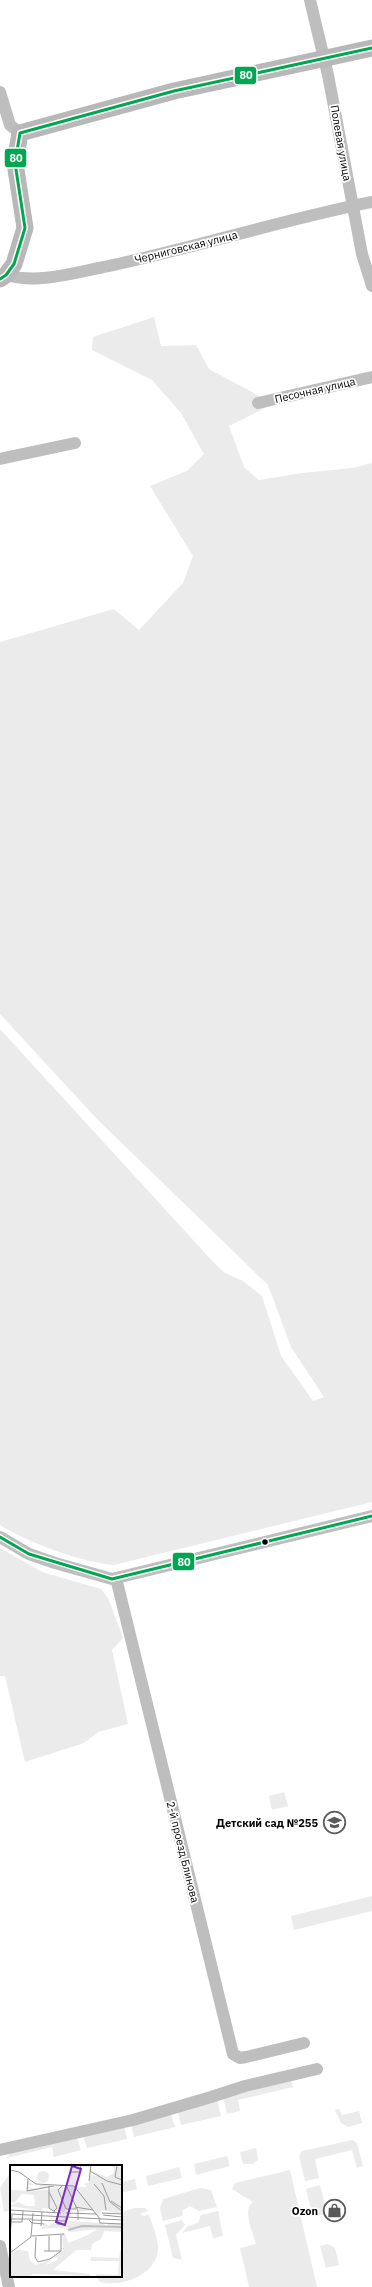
<svg xmlns="http://www.w3.org/2000/svg" width="372" height="2287" font-family="'IBM Plex Sans',sans-serif">
<rect width="100%" height="100%" fill="#fff"/>
<g fill="#ebebeb">
<path d="M154 317 161 346 196 345 209 369 263 398 271 405 229 426 244 467 259 480 302 473 353 468 372 463V1502L114 1565C83 1563 27 1542 0 1525V1029L216 1265 225 1273 243 1281 262 1296 281 1356 313 1401 324 1397 291 1347 268 1285 97 1119 0 1014V642L114 609 139 630 183 583 193 556 150 486 187 471 204 454 181 413 152 380 92 350 93 337Z"/>
<path d="M0 1548 42 1572 101 1589 109 1600 123 1638 112 1650 128 1724 98 1732 84 1743 25 1762 5 1676H0Z"/>
<path d="M284 1792 288 1806 272 1810 269 1796Z"/>
<path d="M372 1896V1911L294 1930 291 1916Z"/>
<path d="M291 2079 293 2087 238 2100 240 2111 227 2114 223 2097Z"/>
<path d="M217 2100 221 2116 181 2125 178 2112Z"/>
<path d="M339 2109 342 2115 359 2111 362 2123 348 2127 341 2123 335 2110Z"/>
<path d="M171 2114 175 2127 134 2137 131 2124Z"/>
<path d="M124 2126 127 2139 87 2148 83 2136Z"/>
<path d="M77 2138 81 2150 54 2157 52 2147 7 2158 11 2152Z"/>
<path d="M352 2140 357 2143 363 2166 357 2168 352 2150 315 2159 319 2178 305 2181 299 2157 302 2151Z"/>
<path d="M256 2148 258 2160 253 2164H243L240 2152Z"/>
<path d="M227 2156 230 2166 196 2175 194 2164Z"/>
<path d="M179 2167 182 2178 148 2186 146 2176Z"/>
<path d="M290 2170 317 2287H249L240 2248 256 2244C253 2233 242 2210 253 2202L232 2189 235 2183Z"/>
<path d="M11 2172V2210L4 2212 0 2188Z"/>
<path d="M135 2179 137 2189 121 2193V2182Z"/>
<path d="M320 2185 327 2213 313 2217 306 2189Z"/>
<path d="M200 2188 211 2190 217 2207 199 2211 190 2206 183 2210 182 2216 163 2221 160 2208 163 2199Z"/>
<path d="M135 2208H145L148 2211 141 2213 142 2216 149 2215C152 2223 160 2244 158 2251 154 2276 122 2287 100 2282L96 2276H121V2212Z"/>
<path d="M218 2211 223 2236 213 2238 210 2226 182 2233 188 2226 198 2223 201 2215Z"/>
<path d="M182 2220 185 2225 176 2235 182 2260 173 2258 165 2225Z"/>
<path d="M328 2244 335 2248 339 2265 326 2268 320 2246Z"/>
</g>
<g fill="none" stroke-linecap="round" stroke-linejoin="round">
<g stroke="#bebebe" stroke-width="12">
<path d="M310 0 328 75 362 254 372 286"/>
<path d="M0 92 10 125 20 133"/>
<path d="M6 275C39 284 72 273 104 267 194 248 282 220 372 202"/>
<path d="M258 403 372 377"/>
<path d="M0 459 75 443"/>
<path d="M0 1537 29 1554 55 1563 112 1579 372 1516"/>
<path d="M116 1578 233 2054 240 2058 246 2057 304 2043"/>
<path d="M0 2150 133 2120 211 2097 245 2086 317 2069"/>
<path d="M0 2246 9 2287"/>
</g>
<path stroke="#b8b8b8" stroke-width="17" d="M0 279 6 275 14 264 25 228 15 163 20 133 174 91 372 48"/>
<defs>
<g id="bus-1">
<path d="M0 279 6 275 14 264 25 228 15 163 20 133 174 91 372 48"/>
<path d="M0 1537 29 1554 112 1579 372 1516"/>
</g>
</defs>
<use href="#bus-1" stroke="#fff" stroke-width="6"/>
<use href="#bus-1" stroke="#00a651" stroke-width="3"/>
</g>
<defs>
<symbol id="school-ring" viewBox="-11 -11 22 22"><circle r="9.5" fill="#fff" stroke="#595959" stroke-width="1.5"/><path d="M0-5L7-2L0 1L-7-2ZM-4 1L0 2.5L4 1V4Q0 6-4 4Z" fill="#595959"/></symbol>
<symbol id="shop-ring" viewBox="-11 -11 22 22"><circle r="9.5" fill="#fff" stroke="#595959" stroke-width="1.5"/><path d="M-5-2.5h2.3a2.7 3.5 0 0 1 5.4 0H5L5.5 6h-11ZM-1.5-2.5h3a1.5 2.3 0 0 0-3 0Z" fill="#595959"/></symbol>
</defs>
<g fill-rule="evenodd">
<use href="#school-ring" x="322" y="1810" width="25" height="25"/>
<use href="#shop-ring" x="322" y="2198" width="25" height="25"/>
</g>
<circle fill="#000" stroke="#fff" stroke-width="1.5" cx="265" cy="1542" r="3.5"/>
<g text-anchor="middle" dominant-baseline="central" stroke-width="3.5" stroke-linejoin="round" paint-order="stroke">
<g font-size="11" fill="#000" stroke="#fff">
<text transform="translate(341 143) rotate(80)">Полевая улица</text>
<text transform="translate(186 247) rotate(-14)">Черниговская улица</text>
<text transform="translate(315 390) rotate(-13)">Песочная улица</text>
<text transform="translate(183 1852) rotate(76)">2-й проезд Блинова</text>
</g>
<g font-size="11" font-weight="bold" fill="#000" stroke="#fff" text-anchor="end">
<text x="318" y="1823">Детский сад №255</text>
<text x="318" y="2211">Ozon</text>
</g>
</g>
<g transform="translate(10 2165)">
<rect width="112" height="112" fill="#fff"/>
<path d="M73 0 81 1 82 6 97 12 104 8V3L100 0 112 3V49L91 45 90 54 82 45 68 47 66 44 56 43 53 51 52 46 46 47 39 44 33 43 32 46 0 41 8 37 16 41H25L24 30 12 29 4 38 0 36V25L21 26 17 25 18 17 25 20H18L21 24 30 23 29 20H43L22 26 41 24 46 21 65 22V17L69 22H77L74 19 80 17 79 10 89 11 80 5 79 10V2H73ZM27 12a6 6 0 1 1 12 0a6 6 0 1 1-12 0ZM59 56 93 58 96 61 99 58 112 59V67L94 66 91 74 82 79 81 85H66L43 105 80 109V111L23 109 18 112H0V89L6 85 18 86 20 95 25 100 40 95 36 100 47 95 48 92 41 94 53 85 52 68H55L58 78 78 70 87 64 61 67 57 62 31 64 35 57 38 61 43 58 55 61 59 60ZM110 86H112L110 112 86 111V109L108 110 109 96H80L81 92 109 93Z" fill="#ebebeb"/>
<path fill="none" stroke="#bebebe" stroke-width="2" d="M58 65 72 61 112 62"/>
<path fill="none" stroke="#999" stroke-width="1" d="M107 1 105 12 112 15M0 5 9 7 26 19 64 21 90 54M80 6 97 16 112 20M61 7H70L71 0M18 14 17 26 44 21M79 16 81 0M92 18 100 37 112 46M84 19 94 31 96 45M53 20 48 25 56 44H66M56 20 68 46V55M39 21V43L45 47M39 27 47 43 44 46M101 36 112 43M65 42 83 45M0 45 51 48M48 48 47 59 55 60 56 53M56 48 86 49M92 48 112 49M0 49 112 55M93 50 112 52M0 54H23M89 54 90 58 112 59M19 55 22 58 34 59M23 55 55 56M0 57H12L13 46M31 61 32 47M0 70 2 50M22 71 54 69M39 71V86M26 72 25 92 28 97 40 94 51 86M34 86H51V70M0 88 21 72 23 48"/>
<path fill="#7b2cbf" fill-opacity="0.15" stroke="#7b2cbf" stroke-width="2" d="M62 1 71 4 55 60 46 57Z"/>
<rect width="112" height="112" fill="none" stroke="#000" stroke-width="2"/>
</g>
<g stroke="#fff" stroke-width="1.5">
<rect x="234" y="66" width="23" height="19" rx="4" fill="#00a651"/>
<rect x="4" y="148" width="23" height="20" rx="4" fill="#00a651"/>
<rect x="172" y="1552" width="23" height="19" rx="4" fill="#00a651"/>
</g>
<g font-size="11" text-anchor="middle" font-weight="bold" fill="#fff">
<text x="246" y="79">80</text>
<text x="16" y="162">80</text>
<text x="184" y="1566">80</text>
</g>
</svg>
